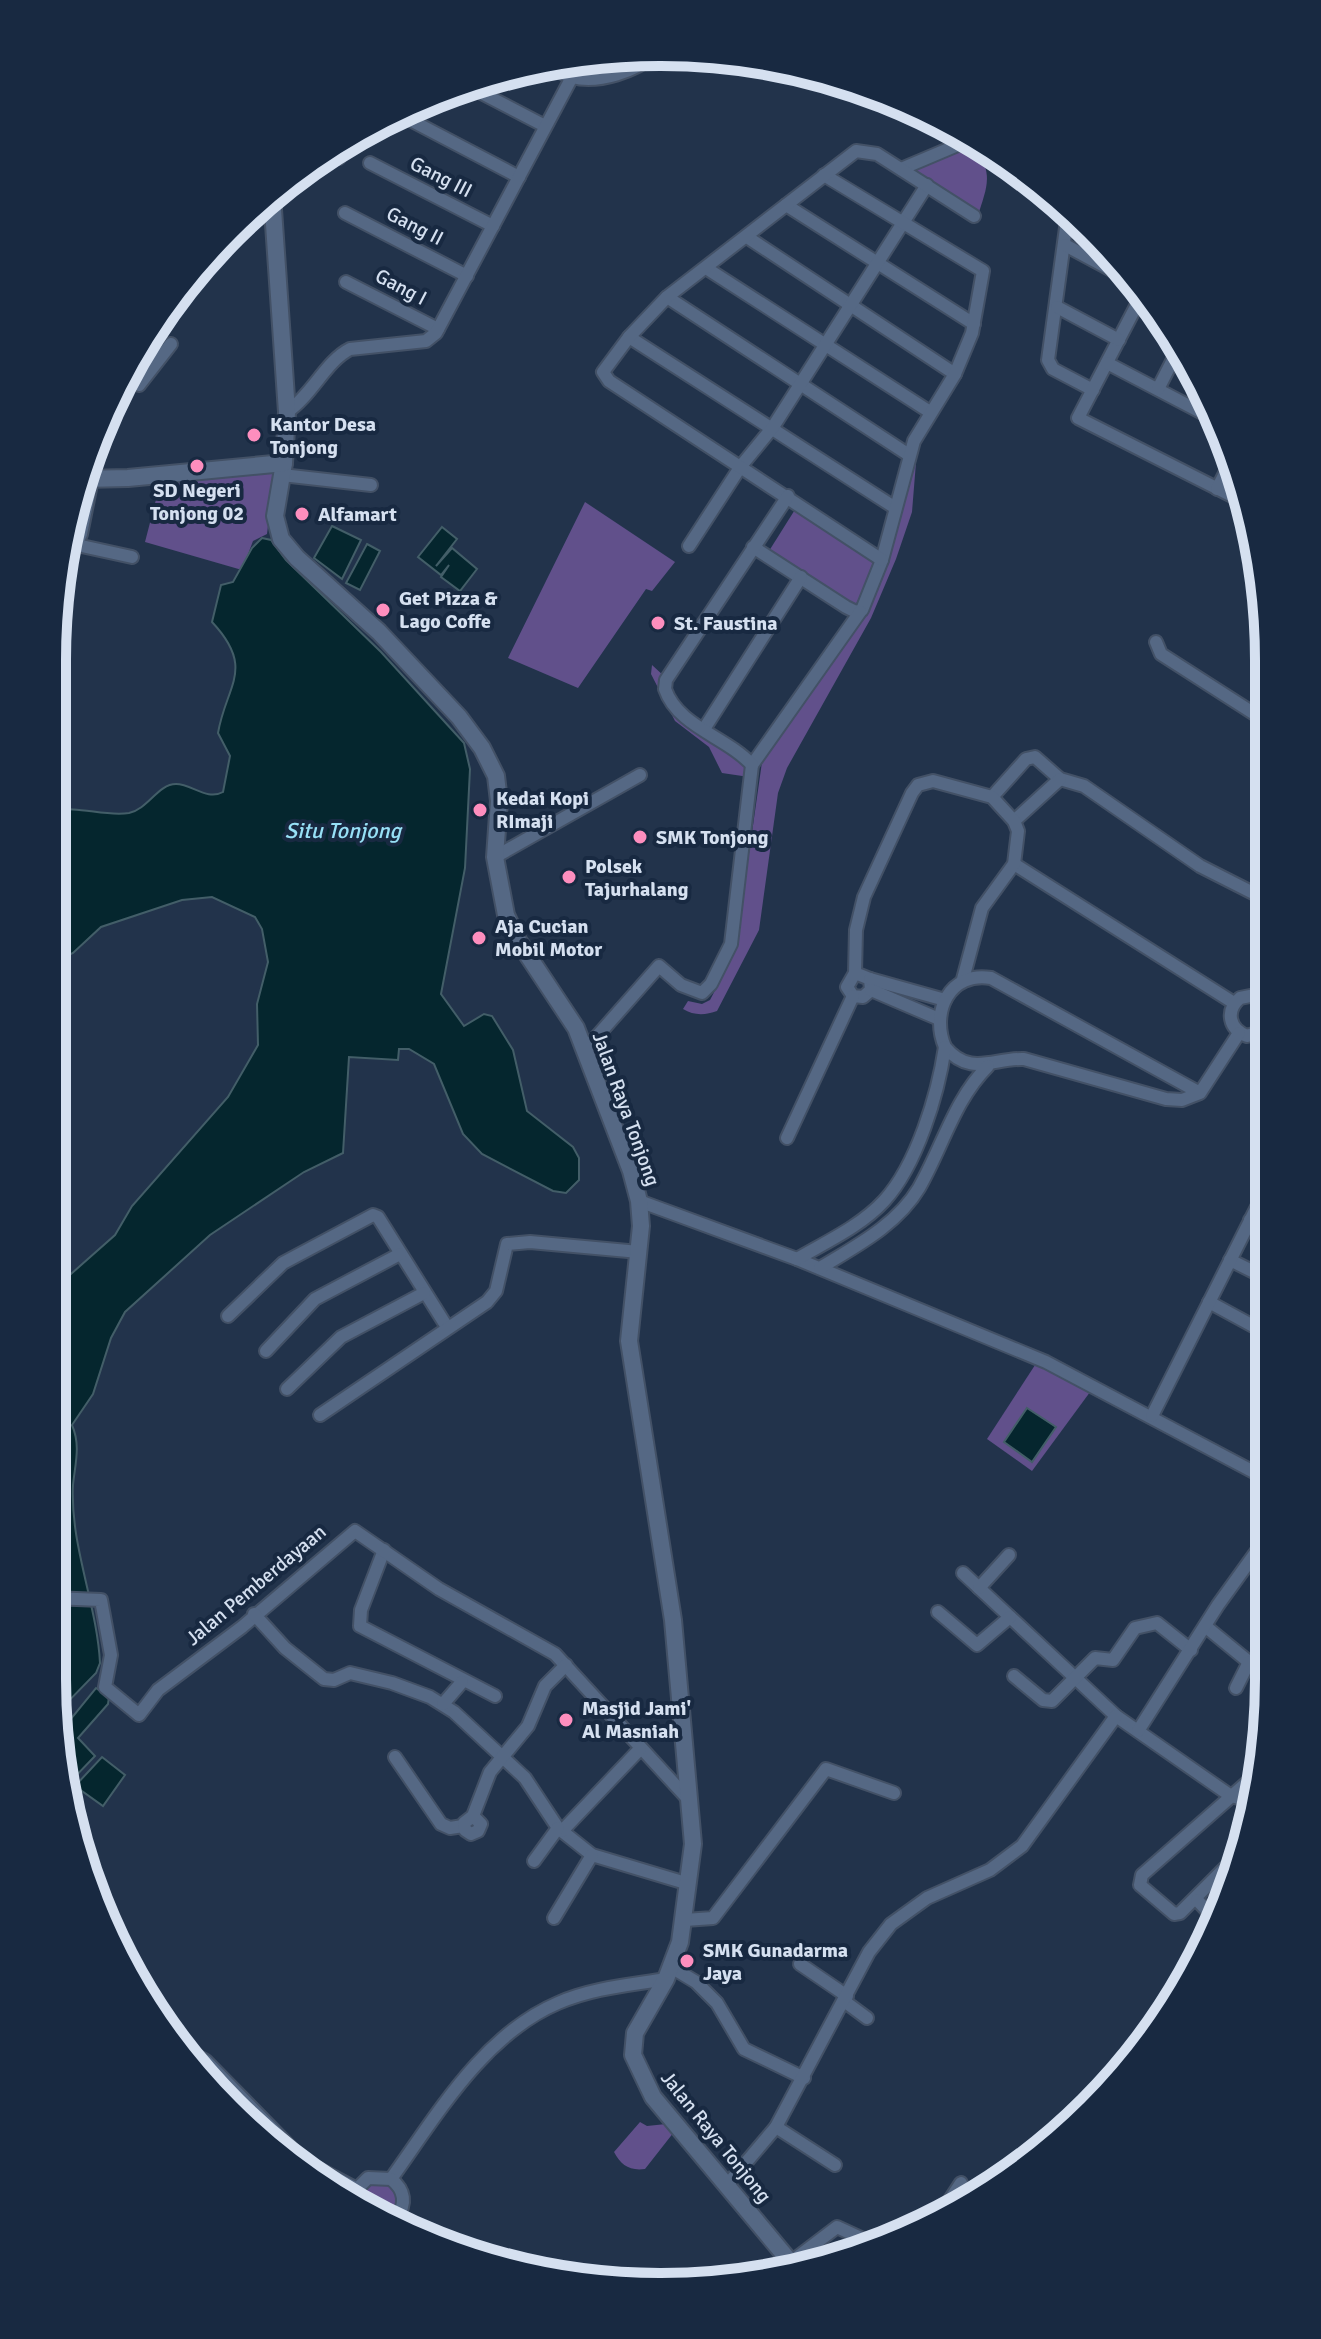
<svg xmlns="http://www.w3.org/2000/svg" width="1321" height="2339" font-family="Signika,sans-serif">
<rect width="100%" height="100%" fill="#22334b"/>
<g fill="#61508b">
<path d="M973 143C991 172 990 179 979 212L911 168Z"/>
<path d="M917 450 912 512 896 559 871 618 787 768 778 793 759 930 717 1011C706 1015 694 1016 683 1009L688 1001 702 1004 710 1000 735 952 762 762 882 567 902 515 898 502Z"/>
<path d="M275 470 267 534 253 541 242 570 145 542 161 480Z"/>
<path d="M585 502 675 562 652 591 646 589 578 688 508 658Z"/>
<path d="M796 508 878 561 855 606 769 551Z"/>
<path d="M652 665 665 677 666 697 748 766 749 777 722 773 709 747 675 721 651 674Z"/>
<path d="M1037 1362 1093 1388 1032 1471 987 1439Z"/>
<path d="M640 2122 647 2126 666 2124 674 2132 645 2169C629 2171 621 2165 614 2152Z"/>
<path d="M378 2181 395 2190 398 2202 390 2215 360 2202 363 2190Z"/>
</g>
<g fill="#05262e" stroke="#435e68" stroke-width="2">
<path d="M332 526 361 540 342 579 314 558Z"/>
<path d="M442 527 457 539 436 566 452 548 477 569 460 591 441 577 449 565 441 575 418 557Z"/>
<path d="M262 538 271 540 286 560 381 652 464 743 470 769 465 868 441 994 464 1026 484 1014 492 1016 513 1050 527 1111 573 1147 579 1158V1180L566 1193 553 1191 482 1154 463 1134 434 1064 409 1049H399L398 1060 349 1057 343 1153 304 1172 210 1235 125 1312 111 1338 93 1394 72 1425C81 1446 75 1464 73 1485 70 1546 97 1604 100 1663L96 1673 58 1712 52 1678 54 1289 115 1235 132 1206 228 1097 258 1045 257 1004 268 962 262 929 255 917 212 897 182 900 101 927 73 953 53 963V811C78 805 104 817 129 813 148 809 158 784 176 784 192 784 207 801 223 792L230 756 218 733C226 685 256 669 212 622L221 585 233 582 252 548Z"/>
<path d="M367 544 380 551 360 590 346 583Z"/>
<path d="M1027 1408 1056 1427 1032 1462 1004 1442Z"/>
<path d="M96 1688 109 1697 108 1704 78 1738 95 1756 69 1783 59 1724 66 1725Z"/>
<path d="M102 1757 125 1775 103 1806 75 1786Z"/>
</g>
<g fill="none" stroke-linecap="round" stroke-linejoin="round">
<defs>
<g id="minor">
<path d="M549 65C556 69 564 75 572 77 599 84 636 71 656 54"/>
<path d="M468 86 545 126"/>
<path d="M397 113 519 177"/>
<path d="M328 154 339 158 343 145"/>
<path d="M370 163 493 226"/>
<path d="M901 169 972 139"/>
<path d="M786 205 974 324"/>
<path d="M345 213 467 276"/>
<path d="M1068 213 1048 360 1053 369 1093 390"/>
<path d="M747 237 955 374"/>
<path d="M1065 245 1132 281"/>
<path d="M706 268 930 412"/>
<path d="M346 282 438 329"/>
<path d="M1143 293 1078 418 1246 503"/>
<path d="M667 297 909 455"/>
<path d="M1057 307 1119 340"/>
<path d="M629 337 894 507"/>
<path d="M1107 363 1214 419"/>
<path d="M126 374 139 385 171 344"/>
<path d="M1158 389 1179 348"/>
<path d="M287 412C312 395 326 361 350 349L426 341 436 333 581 60"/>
<path d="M282 475 371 485"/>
<path d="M1217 489 1233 458"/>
<path d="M77 545 132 557"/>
<path d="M689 546 741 466 773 427 927 185"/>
<path d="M753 547 846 607 856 612 862 610 882 560 914 441 955 374 972 333 983 271 824 175"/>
<path d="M882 560 609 381 603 372 629 337 667 297 856 151 877 154 974 216"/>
<path d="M60 579 81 534 92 479"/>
<path d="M1156 642 1161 654 1264 720"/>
<path d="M704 729 801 577"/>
<path d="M752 765 860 612"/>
<path d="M992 797 1026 759 1035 757 1060 779 1084 786 1200 866 1265 899"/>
<path d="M1014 821 1060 779"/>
<path d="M495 857 640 775"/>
<path d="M1014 864 1234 1003"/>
<path d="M855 973 870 979 871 990 863 997 853 996 847 987 855 973 856 930 864 897 912 793 918 785 933 781 992 797 1014 821 1018 831 1014 864 982 908 963 979"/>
<path d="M870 979 945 1000"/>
<path d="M871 990 939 1019"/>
<path d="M1265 1001 1255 995 1240 998C1225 1011 1229 1029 1247 1036L1265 1030"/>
<path d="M584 1051 659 966 681 985 702 993 711 984 731 944 752 765C727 737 678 727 665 689L666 680 788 496"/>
<path d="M1200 1093 991 978C950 971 930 1012 945 1047 970 1077 993 1058 1024 1059L1166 1099 1182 1100 1200 1093 1239 1033"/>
<path d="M787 1138 853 996"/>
<path d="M639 1201 797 1259 1046 1362 1267 1479"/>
<path d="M1250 1220 1266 1229"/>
<path d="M797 1259C826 1242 861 1226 884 1201 917 1165 938 1094 945 1047"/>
<path d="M1230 1260 1266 1278"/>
<path d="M820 1268C856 1246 897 1225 919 1188 943 1146 954 1100 988 1066"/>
<path d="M1209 1302 1266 1333"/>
<path d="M228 1316 283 1263 373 1215 378 1217 447 1327"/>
<path d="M266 1351 315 1299 400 1254"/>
<path d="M287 1389 341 1337 424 1293"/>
<path d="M320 1415 487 1302 496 1291 507 1244 530 1242 639 1252"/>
<path d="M1152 1416 1266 1189"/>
<path d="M384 1550 361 1610 360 1626 495 1696"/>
<path d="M963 1573 1116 1716 1231 1796 1254 1802"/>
<path d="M979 1588 1009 1555"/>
<path d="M52 1598 101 1600 111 1655 105 1687 139 1715 158 1690 242 1627 355 1531 439 1589 555 1654 689 1800"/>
<path d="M938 1612 977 1645 1010 1617"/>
<path d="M254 1614 285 1648 324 1679 334 1680 350 1673 392 1683 430 1697 454 1712 525 1778 558 1828 592 1855 689 1884"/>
<path d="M1205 1626 1249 1662 1268 1668"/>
<path d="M1014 1676 1043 1700 1052 1701 1095 1658 1113 1660 1135 1628 1157 1623 1191 1650"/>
<path d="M1236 1688 1249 1662"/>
<path d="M443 1704 462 1682"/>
<path d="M1138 1731 1218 1605 1267 1537"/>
<path d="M395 1757 441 1824 450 1828 463 1826"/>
<path d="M473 1816 481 1824 478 1831 471 1834 465 1830 464 1823 473 1816 490 1772 528 1726 545 1686 566 1665"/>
<path d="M562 1831 640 1749"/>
<path d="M1243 1850 1180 1913 1174 1914 1140 1885 1142 1875 1259 1772"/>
<path d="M534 1861 558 1828"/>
<path d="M1197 1900 1214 1918"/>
<path d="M554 1918 592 1855"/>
<path d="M685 1920 713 1918 826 1769 894 1793"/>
<path d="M800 1964 847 1996"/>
<path d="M671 1967 696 1982 717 2003 744 2049 804 2078"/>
<path d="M844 2001 867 2018"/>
<path d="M175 2044 206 2061 304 2161 357 2189"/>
<path d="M776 2127 835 2165"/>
<path d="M391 2179C437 2115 483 2035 558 2003 592 1988 630 1985 666 1979"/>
<path d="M727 2185 776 2127 869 1952 891 1924 927 1898 990 1870 1022 1846 1116 1716"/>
<path d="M355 2199 357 2189 368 2178 391 2179C405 2190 407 2204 396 2218"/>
<path d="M944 2209 961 2183"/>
<path d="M791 2262 837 2227 876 2245"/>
</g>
<g id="secondary">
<path d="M272 195 287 412 284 463 275 516 281 539 297 558 379 632 459 717 482 748 496 776 499 801 495 857 506 915 517 939 576 1028 631 1171 639 1201 641 1226 629 1341 673 1620 693 1844 680 1942 666 1979 635 2033 633 2055 653 2097 792 2264"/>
<path d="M83 479 128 478 284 463"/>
</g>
</defs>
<use href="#minor" stroke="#435166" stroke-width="16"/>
<use href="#secondary" stroke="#435166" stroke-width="20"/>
<use href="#minor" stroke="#556884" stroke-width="12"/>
<use href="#secondary" stroke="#556884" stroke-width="16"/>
</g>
<g fill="#fd8ebe" stroke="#182941" stroke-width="3">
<circle cx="254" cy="435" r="8"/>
<circle cx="197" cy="466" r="8"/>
<circle cx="302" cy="514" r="8"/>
<circle cx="383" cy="610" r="8"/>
<circle cx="658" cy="623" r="8"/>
<circle cx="480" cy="810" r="8"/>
<circle cx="640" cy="837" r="8"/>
<circle cx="569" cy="877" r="8"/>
<circle cx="479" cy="938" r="8"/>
<circle cx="566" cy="1720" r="8"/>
<circle cx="687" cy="1961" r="8"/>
</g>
<g text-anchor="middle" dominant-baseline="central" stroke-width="8" stroke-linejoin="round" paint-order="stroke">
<g font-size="20" fill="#d5e0f0" stroke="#182941">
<text transform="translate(441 177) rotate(27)">Gang III</text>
<text transform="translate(415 226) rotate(27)">Gang II</text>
<text transform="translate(401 287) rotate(28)">Gang I</text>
<text transform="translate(626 1109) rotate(70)">Jalan Raya Tonjong</text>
<text transform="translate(256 1585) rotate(-40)">Jalan Pemberdayaan</text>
<text transform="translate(716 2137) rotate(51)">Jalan Raya Tonjong</text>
</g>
<g font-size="20" font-weight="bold" fill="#d5e0f0" stroke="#182941" text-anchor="start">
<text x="270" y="424">Kantor Desa<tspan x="270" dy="23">Tonjong</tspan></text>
<text x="197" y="490" text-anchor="middle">SD Negeri<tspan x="197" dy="23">Tonjong 02</tspan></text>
<text x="318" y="514">Alfamart</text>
<text x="399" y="598">Get Pizza &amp;<tspan x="399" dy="23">Lago Coffe</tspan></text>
<text x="674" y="623">St. Faustina</text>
<text x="496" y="798">Kedai Kopi<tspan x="496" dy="23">RImaji</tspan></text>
<text x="656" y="837">SMK Tonjong</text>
<text x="585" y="866">Polsek<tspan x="585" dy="23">Tajurhalang</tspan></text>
<text x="495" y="926">Aja Cucian<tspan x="495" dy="23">Mobil Motor</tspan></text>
<text x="582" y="1708">Masjid Jami'<tspan x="582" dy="23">Al Masniah</tspan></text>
<text x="703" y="1950">SMK Gunadarma<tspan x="703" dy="23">Jaya</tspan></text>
</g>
<g font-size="22" font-style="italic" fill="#97e0f6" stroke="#182941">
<text x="343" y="830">Situ Tonjong</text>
</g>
</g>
<path d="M0 0H1321V2339H0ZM660 66H661A594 594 0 0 1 1255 660V1679A594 594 0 0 1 661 2273H660A594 594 0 0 1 66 1679V660A594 594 0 0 1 660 66Z" fill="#182941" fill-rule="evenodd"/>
<path fill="none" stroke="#d5e0f0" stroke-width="10" d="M660 66H661A594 594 0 0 1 1255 660V1679A594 594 0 0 1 661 2273H660A594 594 0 0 1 66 1679V660A594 594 0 0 1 660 66Z"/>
</svg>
